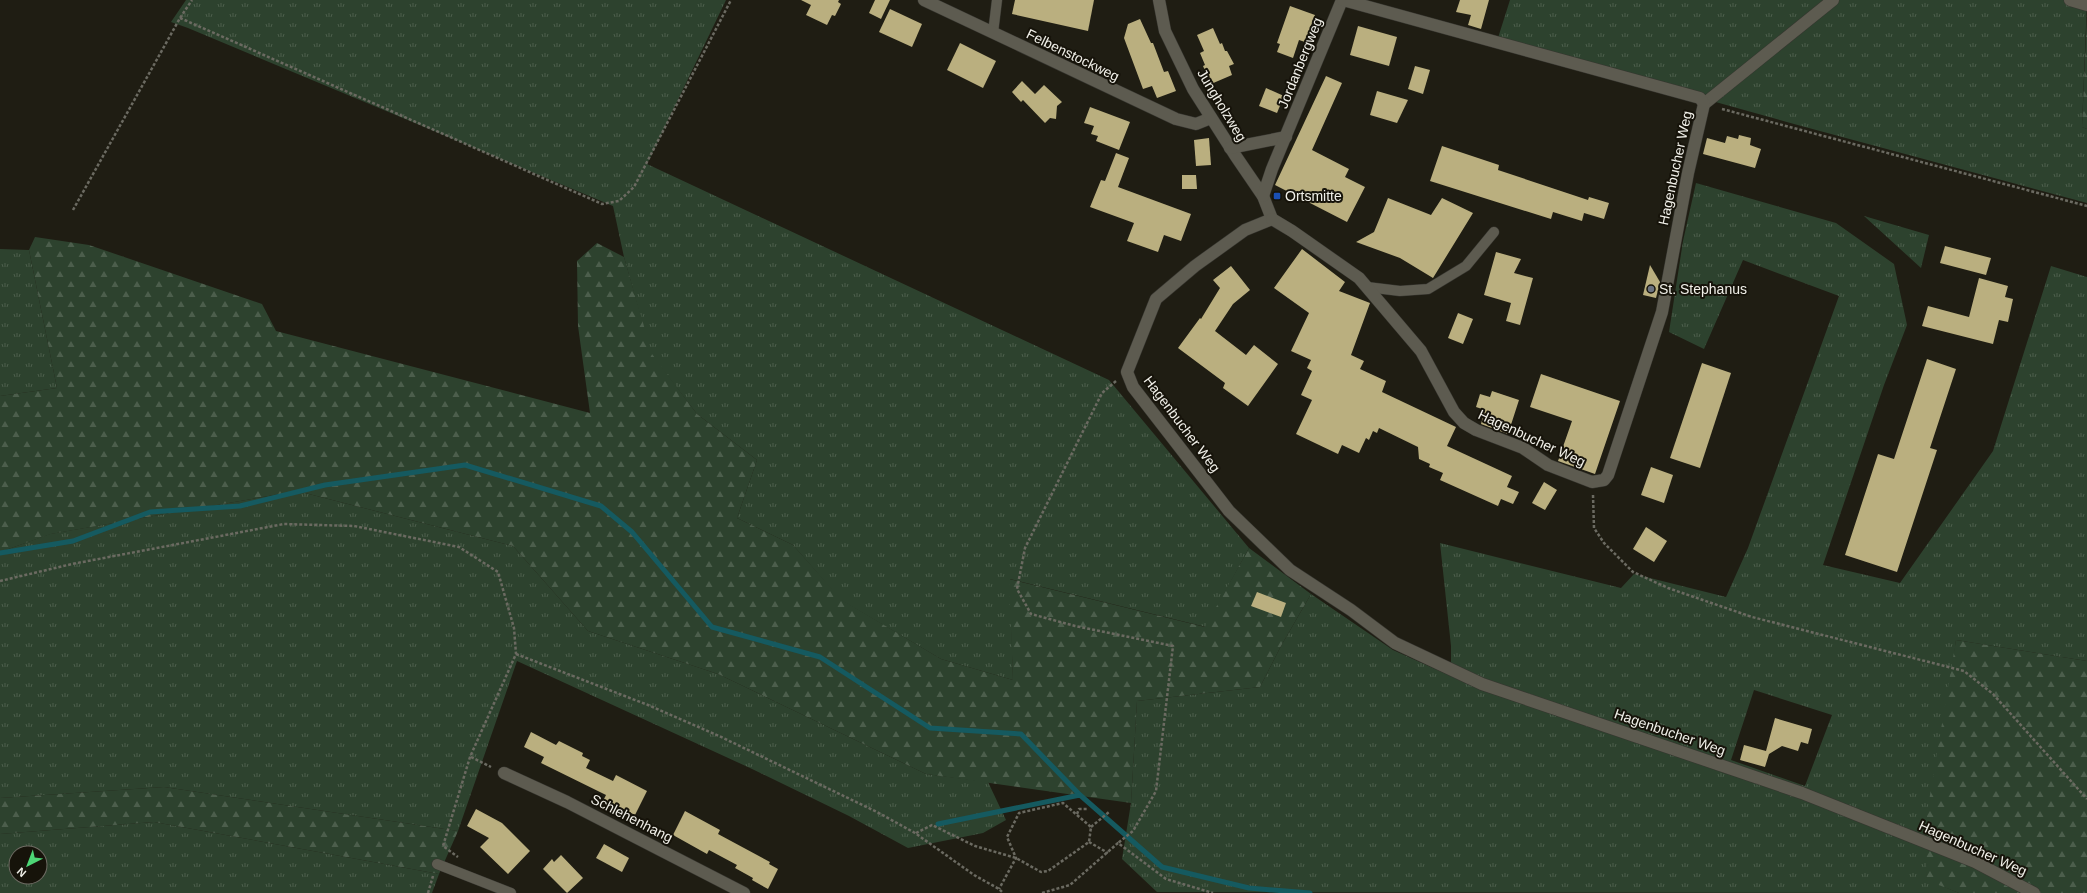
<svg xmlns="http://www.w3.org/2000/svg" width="2087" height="893" font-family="Arial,sans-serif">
<defs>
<pattern id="grass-tufts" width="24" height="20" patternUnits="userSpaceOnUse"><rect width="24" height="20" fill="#2d422e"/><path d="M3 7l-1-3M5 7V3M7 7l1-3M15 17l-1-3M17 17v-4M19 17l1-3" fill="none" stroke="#4c5e4c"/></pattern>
<pattern id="forest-firs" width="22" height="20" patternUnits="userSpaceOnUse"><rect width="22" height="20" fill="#2d422e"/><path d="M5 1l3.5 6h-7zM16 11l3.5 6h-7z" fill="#4c5e4c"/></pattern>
</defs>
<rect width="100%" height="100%" fill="#1f1d13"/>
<g fill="url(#grass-tufts)" fill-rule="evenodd">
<path d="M186 0H726L647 164 1109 380 1249 548 1206 627 1010 579 1013 680 941 659 841 600 793 545 737 518 757 460 697 414 651 354 624 257 613 206 188 28 171 22Z"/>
<path d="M1510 0H2087L2082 127 2087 129V203L1794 124 1497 41Z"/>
<path d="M1696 183 1836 223 1894 264 1907 325 1884 385 1823 565 1900 583 1993 451 2051 266 2087 277V661L1956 640 1926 879 1959 893 1157 892 1122 859 1131 803 1137 701 1260 687 1281 646 1311 594 1393 650 1451 676V646L1440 543 1621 588 1634 574 1726 597 1748 548 1839 296 1743 260 1704 349 1669 332 1683 241ZM1754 690 1832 715 1805 786 1731 760Z"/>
<path d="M1864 216 1929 235 1921 268Z"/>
<path d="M0 249 29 250 57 388 0 396Z"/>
<path d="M297 491 513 546 588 631 718 674 926 774 988 782 1006 820 983 833 908 848 849 816 750 768 517 661 458 831 164 787 0 798V552L50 534Z"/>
<path d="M154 822 439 874 432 893H0V834ZM16 853H40V877H16Z"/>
</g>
<g fill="url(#forest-firs)">
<path d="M2087 12V129L2082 127Z"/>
<path d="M35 237 89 245 262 304 276 331 590 413 578 326 577 261 597 243 624 257 652 354 697 414 757 460 737 518 793 545 842 600 941 659 1013 680 1009 579 1205 627 1249 548 1311 594 1281 646 1260 687 1137 701 1131 803 926 774 718 674 588 631 513 546 297 491 51 534 0 552V396L57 388 29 250Z"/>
<path d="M1956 640 2087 661V893H1959L1926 880 1927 813Z"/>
<path d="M164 787 458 831 439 874 154 822 0 834V798Z"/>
</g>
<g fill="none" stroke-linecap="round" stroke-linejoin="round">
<g stroke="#155a60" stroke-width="5">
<path d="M0 553 73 541 150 512 240 506 325 485 465 465 601 506 632 532 712 627 820 657 930 728 1021 734 1080 795"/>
<path d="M938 824 1080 795 1162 867 1249 888 1310 893"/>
</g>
</g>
<g fill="#baaf7f">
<path d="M801 0H839L838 2 841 4 835 16 832 15 827 25 806 15 811 5Z"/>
<path d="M875 0H890L881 19 869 13Z"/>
<path d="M1015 0H1094L1088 31 1012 14Z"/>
<path d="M1460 0H1489L1481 29 1468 25 1471 15 1456 12Z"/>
<path d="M1290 6 1315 15 1305 42 1299 40 1293 58 1277 52 1280 44 1277 43Z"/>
<path d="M890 9 922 24 912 47 879 32Z"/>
<path d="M1140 19 1151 43H1153L1164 72 1168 71 1176 91 1157 98 1152 86 1143 89 1124 38 1128 24Z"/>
<path d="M1358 26 1397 37 1389 66 1350 55Z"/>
<path d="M1213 28 1220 44 1222 43 1225 51H1227L1234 64 1229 66 1232 75 1211 84 1203 66 1205 65 1200 53 1204 51 1197 35Z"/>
<path d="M960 43 996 61 983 88 947 70Z"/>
<path d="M1415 66 1430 70 1423 94 1408 89Z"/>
<path d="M1326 76 1342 83 1312 150 1349 169 1345 177 1365 187 1347 222 1275 185Z"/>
<path d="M1022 81 1035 94 1044 85 1062 102 1057 106 1056 119 1050 118 1045 123 1023 100 1021 102 1012 92Z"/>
<path d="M1266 88 1284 96 1277 113 1259 106Z"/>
<path d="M1377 91 1408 100 1397 123 1370 115Z"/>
<path d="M1090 107 1130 122 1119 150 1096 141 1098 136 1091 134 1094 126 1084 123Z"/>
<path d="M1739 135 1751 138 1750 145 1761 149 1755 168 1703 154 1707 138 1725 143 1727 136 1738 139Z"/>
<path d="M1209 138 1211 165 1196 166 1194 140Z"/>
<path d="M1442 146 1499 165 1498 170 1588 200 1589 197 1609 203 1604 219 1584 213 1582 221 1553 212 1551 219 1430 181Z"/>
<path d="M1116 153 1129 158 1118 187 1191 214 1181 241 1164 235 1158 252 1127 241 1134 223 1090 207 1101 180 1105 181Z"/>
<path d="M1182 175H1196L1197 189H1182Z"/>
<path d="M1388 198 1431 215 1442 198 1473 213 1433 278 1400 258 1356 242 1374 232Z"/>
<path d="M1945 246 1991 258 1986 275 1940 263Z"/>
<path d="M1302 249 1345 282 1339 291 1370 303 1351 355 1364 361 1360 369 1386 381 1382 392 1456 427 1447 446 1512 476 1507 487 1519 492 1513 504 1501 499 1498 506 1440 480 1443 473 1429 467 1430 464 1419 459 1418 447 1379 428 1377 433 1373 431 1369 440 1366 438 1359 453 1342 445 1338 454 1296 434 1312 400 1301 395 1312 371 1307 368 1311 360 1291 351 1309 313 1274 288Z"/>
<path d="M1496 252 1521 259 1514 273 1533 278 1520 325 1506 321 1511 303 1484 295Z"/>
<path d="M1650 265 1660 282 1656 298 1643 295Z"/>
<path d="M1231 266 1250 290 1233 304 1215 331 1246 355 1254 345 1278 364 1248 406 1223 388 1225 383 1178 348 1200 318 1201 319 1220 288 1213 280Z"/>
<path d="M1979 278 2008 286 2005 297 2013 299 2008 322 1999 320 1993 344 1922 326 1928 306 1969 317Z"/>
<path d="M1458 313 1473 319 1463 344 1448 338Z"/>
<path d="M1927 359 1956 369 1930 448 1937 450 1897 572 1845 555 1878 454 1894 459Z"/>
<path d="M1702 363 1731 373 1700 468 1670 458Z"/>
<path d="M1541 374 1620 401 1595 474 1558 461 1572 421 1530 407Z"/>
<path d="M1492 391 1519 400 1508 434 1481 424 1485 410 1476 407 1480 394 1490 397Z"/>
<path d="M1651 467 1673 475 1664 503 1641 495Z"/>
<path d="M1544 482 1557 490 1545 510 1532 503Z"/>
<path d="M1646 527 1667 541 1654 562 1633 549Z"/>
<path d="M1257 592 1286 603 1281 617 1251 606Z"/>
<path d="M1775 718 1812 729 1808 744 1801 742 1798 751 1782 746 1769 754 1765 767 1740 760 1744 745 1766 751Z"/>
<path d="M531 732 556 745 559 741 583 753 582 756 590 760 586 768 613 781 616 775 647 791 635 815 604 799 606 795 541 763 544 757 524 747Z"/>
<path d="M476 809 502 823 530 851 508 874 480 847 489 838 467 826Z"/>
<path d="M685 811 720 830 718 834 770 862 769 864 778 869 768 889 752 880 753 878 735 868 737 865 709 850 707 854 673 835Z"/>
<path d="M604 844 629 858 622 872 596 858Z"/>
<path d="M561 855 583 878 567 893 543 869 552 859 554 862Z"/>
</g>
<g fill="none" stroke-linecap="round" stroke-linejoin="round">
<defs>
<g id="lane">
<path d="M993 33 997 0"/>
<path d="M1367 287 1400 291 1428 289 1466 266 1494 232"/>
<path d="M437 864 511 893"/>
</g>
<g id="street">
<path d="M924 0 1176 119 1196 124 1211 118"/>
<path d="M1159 0 1165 31 1193 89 1235 155 1263 196 1272 219"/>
<path d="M2070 0 2087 5"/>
<path d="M1704 104 1833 0"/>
<path d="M1230 148 1286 137"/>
<path d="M1263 196 1272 169 1342 0"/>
<path d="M1272 219 1245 230 1195 266 1156 299 1127 372 1133 387 1229 511 1290 570 1351 610 1395 643 1482 684 1802 793 1975 862 2034 893"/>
<path d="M1272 219 1292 231 1359 278 1421 351 1454 412 1464 423 1476 430 1523 448 1548 465 1592 482 1604 480 1608 475 1662 312 1688 173 1704 104 1700 98 1343 0"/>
<path d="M504 773 567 802 744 893"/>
</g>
</defs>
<use href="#lane" stroke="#373630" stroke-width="11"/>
<use href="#street" stroke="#373630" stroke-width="13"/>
<g stroke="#6b6a61" stroke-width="2.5" stroke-dasharray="3 2" stroke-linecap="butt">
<path d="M180 18 602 204 619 201 634 187 731 0"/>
<path d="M1722 109 2087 206"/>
<path d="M73 210 180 18 192 0"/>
<path d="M1116 381 1102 393 1025 548 1017 589 1031 614 1075 626 1173 646 1156 791 1133 831 1118 843"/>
<path d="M1593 495 1594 528 1604 543 1633 572 1668 588 1752 617 1964 671 1993 694 2087 799"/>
<path d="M0 581 72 564 284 524 354 526 459 547 498 572 514 628 516 654 470 757 443 846 458 857"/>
<path d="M516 654 648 705 719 736 877 812 915 833 974 875 999 889 1003 893"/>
<path d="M471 757 491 767"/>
<path d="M1077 814 1079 809H1087"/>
<path d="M1091 827 1109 812"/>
<path d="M916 833 932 825 975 846 1016 858 1041 872 1048 871 1089 842 1091 827 1063 803 1019 813 1007 837 1016 858 999 889"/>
<path d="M1089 842 1108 853"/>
<path d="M428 893 433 876"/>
<path d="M1042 893 1070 885 1118 843 1166 879 1213 893"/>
</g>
<use href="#lane" stroke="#5d5b50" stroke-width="10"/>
<use href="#street" stroke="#5d5b50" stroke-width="12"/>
</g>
<rect fill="#1a4fb4" stroke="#16130a" stroke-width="1.5" x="1273" y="192" width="8" height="8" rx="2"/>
<circle fill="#6b7280" stroke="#16130a" stroke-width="1.5" cx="1651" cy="289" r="4"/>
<g text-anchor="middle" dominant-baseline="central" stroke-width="4" stroke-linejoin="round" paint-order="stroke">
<g font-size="14" fill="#f1f0e9" stroke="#16130a">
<text transform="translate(1073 55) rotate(26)">Felbenstockweg</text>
<text transform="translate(1300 63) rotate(-68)">Jordanbergweg</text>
<text transform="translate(1222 105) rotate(59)">Jungholzweg</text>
<text transform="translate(1675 168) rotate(-78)">Hagenbucher Weg</text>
<text transform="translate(1182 424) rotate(53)">Hagenbucher Weg</text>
<text transform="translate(1532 438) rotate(25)">Hagenbucher Weg</text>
<text transform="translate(1670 732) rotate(19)">Hagenbucher Weg</text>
<text transform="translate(632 818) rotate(27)">Schlehenhang</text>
<text transform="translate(1973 848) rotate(24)">Hagenbucher Weg</text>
</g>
<g font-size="14" fill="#f1f0e9" stroke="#16130a" text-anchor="start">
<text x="1285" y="196">Ortsmitte</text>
<text x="1659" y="289">St. Stephanus</text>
</g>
</g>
<g transform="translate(28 865) rotate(222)"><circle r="19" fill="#16130a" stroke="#6e6b63"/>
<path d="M0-3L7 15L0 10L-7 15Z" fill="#4dd676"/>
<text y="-6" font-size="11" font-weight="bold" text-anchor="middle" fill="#f1f0e9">N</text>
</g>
</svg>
